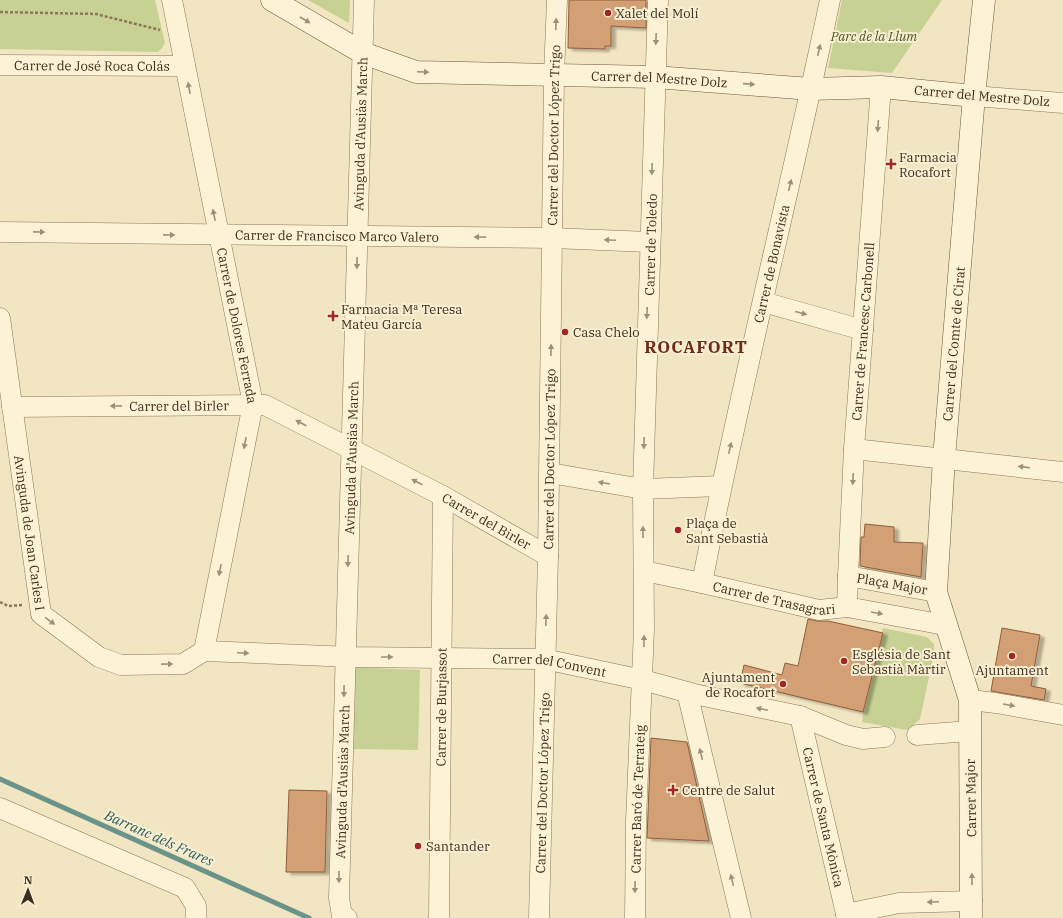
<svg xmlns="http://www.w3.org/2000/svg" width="1063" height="918" font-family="'IBM Plex Serif',serif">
<defs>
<filter id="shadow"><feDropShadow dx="4.5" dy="2.5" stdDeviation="1" flood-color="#0004"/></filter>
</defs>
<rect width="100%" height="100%" fill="#f2e5c2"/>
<g fill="#c8d194">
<path d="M0 0H155L165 43 162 48 158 52 0 49Z"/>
<path d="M308 0H350L349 23Z"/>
<path d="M842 0H942L892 73 828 68Z"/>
<path d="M883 628 927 637 934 644V654L920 719 907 730 862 722 863 712Z"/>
<path d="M353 667 420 670 418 750 350 749Z"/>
</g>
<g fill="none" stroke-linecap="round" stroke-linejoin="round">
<path stroke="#6a938a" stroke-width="5" d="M0 779 309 918"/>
</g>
<g fill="#d39f74" stroke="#8f5f3b" filter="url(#shadow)">
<path d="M569 0H646V28L611 26V46H605V49L568 48Z"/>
<path d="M865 524 894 527V542L923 543 921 577 860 566 861 537H864Z"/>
<path d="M808 619 817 621H828L883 633 863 712 740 683 744 665 782 675 785 663 798 666Z"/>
<path d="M1002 628 1040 635 1031 686 1046 689 1044 700 991 691Z"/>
<path d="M651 738 687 742 709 841 647 838Z"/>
<path d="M289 790 327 791 325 872H286Z"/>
</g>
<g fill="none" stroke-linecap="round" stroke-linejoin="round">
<defs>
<g id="street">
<path id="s1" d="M172 0 253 404 204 651"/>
<path id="s2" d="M0 65 185 66"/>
<path d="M974 96 1063 103"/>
<path id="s3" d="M0 232 552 238 649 242"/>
<path d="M763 302 863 330"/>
<path id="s4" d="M0 318 41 614 99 657 121 665 183 664 204 651"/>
<path id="s5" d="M12 407 265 405 443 496 548 556"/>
<path d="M854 449 1063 472"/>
<path id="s6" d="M550 473 643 489 658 0"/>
<path id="s7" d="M644 571 702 583C740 388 789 195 830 0"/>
<path id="s8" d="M848 576 854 449 881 87"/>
<path id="s9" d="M702 583 819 610 847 607"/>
<path d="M936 592 848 576 847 607 945 625"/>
<path id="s10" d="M204 651 352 657 544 659 643 680 694 694 800 716 846 735 863 739 885 737"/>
<path d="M687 692 741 918"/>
<path d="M970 700 996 703 1063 715"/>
<path id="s11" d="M800 716 847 918"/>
<path d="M917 735 970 731"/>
<path d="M0 808 185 888 196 906V918"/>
<path d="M846 914 899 903 972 901"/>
<path id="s12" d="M347 918 342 916 339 898 364 0"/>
<path id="s13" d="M439 918 443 496"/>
<path id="s14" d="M539 918 548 556 554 75 557 0"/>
<path id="s15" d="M635 918 636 821 644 629 643 489 721 486"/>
</g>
<g id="secondary">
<path id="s16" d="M272 0 363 53 416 72 655 77 811 89 881 87 974 96"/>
<path id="s17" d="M971 918 970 700 936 592 944 458 974 96 984 0"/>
</g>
</defs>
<use href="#street" stroke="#8d7657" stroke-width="21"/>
<use href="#secondary" stroke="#6f573a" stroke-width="23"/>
<g stroke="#8d7657" stroke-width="2.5" stroke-dasharray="3 2" stroke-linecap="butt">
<path d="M0 12 96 14 160 30"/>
<path d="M0 602 8 606 23 605"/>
</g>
<use href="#street" stroke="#fcf2d6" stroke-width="20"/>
<use href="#secondary" stroke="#fcf2d6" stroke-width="22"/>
</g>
<defs><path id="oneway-solid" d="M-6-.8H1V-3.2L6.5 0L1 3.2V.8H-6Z"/></defs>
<g fill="#9c907a">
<use href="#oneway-solid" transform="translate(305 20) rotate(30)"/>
<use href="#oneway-solid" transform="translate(556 24) rotate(-88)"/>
<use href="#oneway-solid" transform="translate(656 39) rotate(92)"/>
<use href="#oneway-solid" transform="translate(819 50) rotate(-78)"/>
<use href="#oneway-solid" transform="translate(423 72) rotate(2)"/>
<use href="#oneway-solid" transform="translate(749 84) rotate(4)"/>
<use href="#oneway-solid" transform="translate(189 88) rotate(-101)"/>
<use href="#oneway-solid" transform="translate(878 126) rotate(94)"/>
<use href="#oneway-solid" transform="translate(652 169) rotate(92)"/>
<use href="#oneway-solid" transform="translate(790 185) rotate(-77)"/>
<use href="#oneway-solid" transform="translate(214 215) rotate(-101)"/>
<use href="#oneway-solid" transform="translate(39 232) rotate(1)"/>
<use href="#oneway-solid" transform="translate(169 235) rotate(1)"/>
<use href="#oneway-solid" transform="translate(480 237) rotate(-179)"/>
<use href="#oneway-solid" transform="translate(610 240) rotate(-178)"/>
<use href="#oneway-solid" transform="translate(357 263) rotate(91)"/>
<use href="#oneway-solid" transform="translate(647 313) rotate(92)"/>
<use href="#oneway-solid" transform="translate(801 313) rotate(15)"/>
<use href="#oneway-solid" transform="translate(551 350) rotate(-89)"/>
<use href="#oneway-solid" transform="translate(116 406) rotate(179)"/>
<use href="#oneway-solid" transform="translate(301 423) rotate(-153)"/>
<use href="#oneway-solid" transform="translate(245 443) rotate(101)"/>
<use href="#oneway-solid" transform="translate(644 443) rotate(92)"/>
<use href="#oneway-solid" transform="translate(730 448) rotate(-77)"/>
<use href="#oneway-solid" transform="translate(1024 467) rotate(-173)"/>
<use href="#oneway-solid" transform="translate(853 479) rotate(93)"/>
<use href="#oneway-solid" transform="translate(417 482) rotate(-152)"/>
<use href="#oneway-solid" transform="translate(604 483) rotate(-170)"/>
<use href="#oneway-solid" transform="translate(643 532) rotate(-91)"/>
<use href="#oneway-solid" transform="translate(348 561) rotate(92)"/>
<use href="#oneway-solid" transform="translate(220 570) rotate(101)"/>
<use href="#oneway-solid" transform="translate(877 613) rotate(10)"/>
<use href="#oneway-solid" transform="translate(546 620) rotate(-88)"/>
<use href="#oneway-solid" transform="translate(50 621) rotate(36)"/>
<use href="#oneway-solid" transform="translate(644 641) rotate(-89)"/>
<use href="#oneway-solid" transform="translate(243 653) rotate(3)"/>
<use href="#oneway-solid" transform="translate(387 657)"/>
<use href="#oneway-solid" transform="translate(167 664) rotate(-1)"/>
<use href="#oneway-solid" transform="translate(344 691) rotate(91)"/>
<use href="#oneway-solid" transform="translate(1009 705) rotate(10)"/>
<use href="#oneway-solid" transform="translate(762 709) rotate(-168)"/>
<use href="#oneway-solid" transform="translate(701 754) rotate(-104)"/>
<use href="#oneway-solid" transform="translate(339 877) rotate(91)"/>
<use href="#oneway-solid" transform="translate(972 879) rotate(-91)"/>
<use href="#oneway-solid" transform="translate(732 880) rotate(-104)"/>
<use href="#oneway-solid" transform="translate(635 887) rotate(91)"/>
<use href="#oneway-solid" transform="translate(933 902) rotate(178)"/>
</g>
<g fill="#a22622" stroke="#f8efd2" stroke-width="1.5">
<circle cx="608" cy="13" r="4"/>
<path d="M889 158h4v4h4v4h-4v4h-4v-4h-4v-4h4z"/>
<path d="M331 310h4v4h4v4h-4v4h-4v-4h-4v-4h4z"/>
<circle cx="565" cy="332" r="4"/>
<circle cx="678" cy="530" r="4"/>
<circle cx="1012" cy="656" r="4"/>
<circle cx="844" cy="661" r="4"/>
<circle cx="783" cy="684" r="4"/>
<path d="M671 784h4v4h4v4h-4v4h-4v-4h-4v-4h4z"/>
<circle cx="418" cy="846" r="4"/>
</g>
<g text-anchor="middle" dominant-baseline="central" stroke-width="4" stroke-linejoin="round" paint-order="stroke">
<g font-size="13" fill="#3c2d1d" stroke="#f8efd2" text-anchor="start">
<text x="616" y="13">Xalet del Molí</text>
<text x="899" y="157">Farmacia<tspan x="899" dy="15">Rocafort</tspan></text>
<text x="341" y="309">Farmacia Mª Teresa<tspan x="341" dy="15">Mateu García</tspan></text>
<text x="573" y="332">Casa Chelo</text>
<text x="686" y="523">Plaça de<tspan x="686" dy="15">Sant Sebastià</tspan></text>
<text x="852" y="654">Església de Sant<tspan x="852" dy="15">Sebastià Màrtir</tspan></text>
<text x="1012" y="670" text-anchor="middle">Ajuntament</text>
<text x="775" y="677" text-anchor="end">Ajuntament<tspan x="775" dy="15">de Rocafort</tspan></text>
<text x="682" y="790">Centre de Salut</text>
<text x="426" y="846">Santander</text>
</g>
<g font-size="13" font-style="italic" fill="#4a5a21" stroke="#f8efd2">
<text x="874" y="36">Parc de la Llum</text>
</g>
<g font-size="13" fill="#3c2d1d" stroke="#f8efd2">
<text stroke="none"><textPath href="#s2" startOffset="92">Carrer de José Roca Colás</textPath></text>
<text stroke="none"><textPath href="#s16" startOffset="405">Carrer del Mestre Dolz</textPath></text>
<text transform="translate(982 96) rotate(5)">Carrer del Mestre Dolz</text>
<text stroke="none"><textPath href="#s12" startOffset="788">Avinguda d'Ausiàs March</textPath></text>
<text stroke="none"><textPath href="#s14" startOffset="783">Carrer del Doctor López Trigo</textPath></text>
<text stroke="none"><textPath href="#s3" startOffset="337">Carrer de Francisco Marco Valero</textPath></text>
<text stroke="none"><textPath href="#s6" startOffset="339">Carrer de Toledo</textPath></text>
<text stroke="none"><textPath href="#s7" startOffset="386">Carrer de Bonavista</textPath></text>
<text stroke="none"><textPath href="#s1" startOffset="332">Carrer de Dolores Ferrada</textPath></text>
<text stroke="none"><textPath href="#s8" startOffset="245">Carrer de Francesc Carbonell</textPath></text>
<text stroke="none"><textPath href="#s17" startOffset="580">Carrer del Comte de Cirat</textPath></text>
<text stroke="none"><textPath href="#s5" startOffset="167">Carrer del Birler</textPath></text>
<text stroke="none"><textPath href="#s12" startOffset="464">Avinguda d'Ausiàs March</textPath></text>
<text stroke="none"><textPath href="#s14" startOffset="459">Carrer del Doctor López Trigo</textPath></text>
<text stroke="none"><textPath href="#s5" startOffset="503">Carrer del Birler</textPath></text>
<text stroke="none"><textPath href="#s4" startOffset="217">Avinguda de Joan Carles I</textPath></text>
<text transform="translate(892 584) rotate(10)">Plaça Major</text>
<text stroke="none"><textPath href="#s9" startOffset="74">Carrer de Trasagrari</textPath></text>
<text stroke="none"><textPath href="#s10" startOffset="346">Carrer del Convent</textPath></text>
<text stroke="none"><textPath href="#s13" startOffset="211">Carrer de Burjassot</textPath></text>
<text stroke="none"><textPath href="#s12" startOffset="140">Avinguda d'Ausiàs March</textPath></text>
<text stroke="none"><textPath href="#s14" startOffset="135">Carrer del Doctor López Trigo</textPath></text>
<text transform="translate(971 798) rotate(-91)">Carrer Major</text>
<text stroke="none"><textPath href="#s15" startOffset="119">Carrer Baró de Terrateig</textPath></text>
<text stroke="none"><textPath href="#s11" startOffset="104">Carrer de Santa Mònica</textPath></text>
</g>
<g font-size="14" font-style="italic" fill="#2b5d5b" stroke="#f8efd2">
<text transform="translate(159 838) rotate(24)">Barranc dels Frares</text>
</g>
<g font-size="17" font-weight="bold" letter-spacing="1" fill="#6c2d18" stroke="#f8efd2">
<text x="696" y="347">ROCAFORT</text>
</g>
</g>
<g transform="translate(28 890) rotate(1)" stroke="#f8efd2" stroke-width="3" paint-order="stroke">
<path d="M0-3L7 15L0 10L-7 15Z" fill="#3c2d1d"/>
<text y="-6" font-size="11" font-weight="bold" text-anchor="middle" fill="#3c2d1d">N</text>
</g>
</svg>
